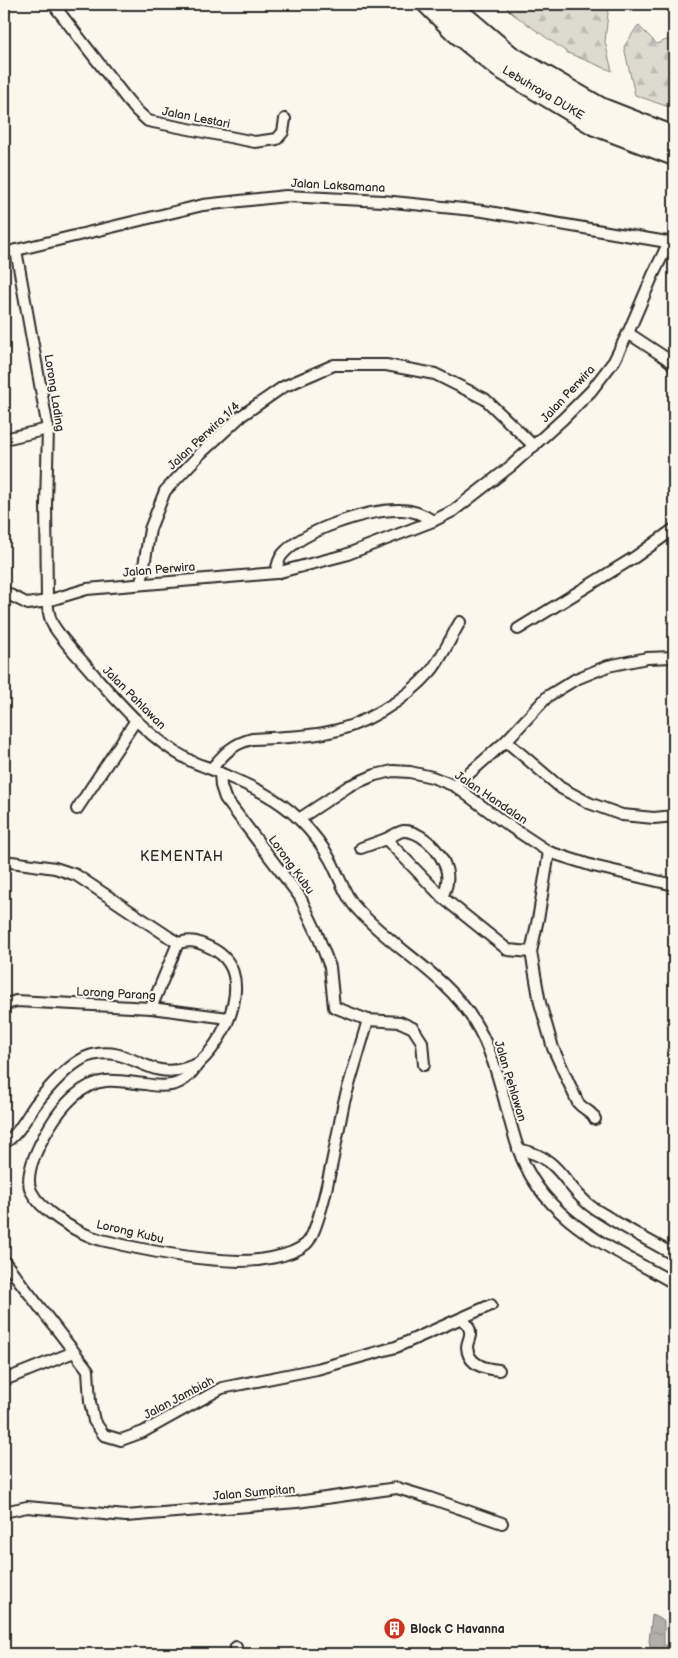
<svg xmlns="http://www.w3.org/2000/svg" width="678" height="1658" font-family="'Balsamiq Sans',sans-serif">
<defs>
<pattern id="forest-firs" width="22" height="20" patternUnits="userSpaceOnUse" patternTransform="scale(1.25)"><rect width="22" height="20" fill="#dddad0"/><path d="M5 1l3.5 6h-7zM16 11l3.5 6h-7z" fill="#bebbb3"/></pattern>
<pattern id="water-ripples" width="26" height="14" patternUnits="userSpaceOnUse" patternTransform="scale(1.25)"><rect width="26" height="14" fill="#b1afa7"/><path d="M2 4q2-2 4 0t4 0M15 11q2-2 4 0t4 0" fill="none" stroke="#908f88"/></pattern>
</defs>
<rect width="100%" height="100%" fill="#fbf7ec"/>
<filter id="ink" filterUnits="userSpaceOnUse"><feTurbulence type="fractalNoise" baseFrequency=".02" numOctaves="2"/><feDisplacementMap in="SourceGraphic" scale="10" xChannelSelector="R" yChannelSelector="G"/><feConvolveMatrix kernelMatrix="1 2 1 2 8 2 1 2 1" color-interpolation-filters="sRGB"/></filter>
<g filter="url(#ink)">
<g fill="url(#forest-firs)" stroke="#84827e">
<path d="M503 4H605L608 13 605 42 612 71 568 53 513 14Z"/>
<path d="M638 25 657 44 674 37V109L635 95 624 47Z"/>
</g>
<path fill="url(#water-ripples)" stroke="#7b7a75" d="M652 1615 664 1621V1645L674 1646V1654H652L649 1641Z"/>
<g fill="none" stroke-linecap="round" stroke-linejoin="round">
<defs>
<g id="minor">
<path d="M53 4 126 98 136 110 148 121 255 142 277 139 283 132 285 119"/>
<path d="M16 250 48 429 46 504 47 601 87 589 276 573 345 555 433 521 453 511 511 466 563 419 591 391 614 361 628 333 653 275 669 242"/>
<path d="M4 253 203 205 286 196 383 201 483 211 673 243"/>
<path d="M628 333 666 358 674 365"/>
<path d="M4 439 48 429"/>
<path d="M276 573C277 567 278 560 282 555 303 530 368 509 401 510 413 510 424 515 433 521"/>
<path d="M141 584 150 529 165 491 201 453 241 416 283 387 334 365H386L435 374 485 399 534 446"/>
<path d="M4 592 28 604 47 601C48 609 49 618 53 625 63 641 77 655 89 669 119 703 149 739 189 760 196 764 204 766 211 769 242 783 274 794 299 819 311 831 323 846 331 861 340 878 345 897 359 911 395 950 446 975 474 1021 498 1059 504 1106 518 1148 542 1221 613 1248 674 1283"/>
<path d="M518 629 635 557 674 529"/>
<path d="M506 741 561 788 589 803 622 815 654 818 674 816"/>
<path d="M211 769C224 754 232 744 252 739 276 738 301 737 324 733 362 727 406 700 431 671 442 658 451 637 460 622"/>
<path d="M220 773 221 786 225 798 300 897 316 931 330 967 334 1007 368 1020 400 1022 413 1028 422 1042 424 1065"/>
<path d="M455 786 506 741 548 696 576 679 608 666 647 658 674 657"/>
<path d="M77 809 136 720"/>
<path d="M299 819 349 786 375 775 393 771 410 772 432 777 455 786 502 821 549 852 593 866 674 885"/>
<path d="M386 839C391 837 399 831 404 831 425 831 451 861 447 882 447 887 444 892 442 897"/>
<path d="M361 848 386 839 442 897 508 950 531 952"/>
<path d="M549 852 539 914 531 952 540 1003 553 1048 578 1103C584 1110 592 1111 595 1119"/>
<path d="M4 861 55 868 76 875 178 943"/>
<path d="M4 1005 16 1001 151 1008 228 1018"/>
<path d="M199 1063C193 1071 188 1078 180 1082 170 1087 155 1086 145 1084 132 1083 119 1080 106 1081 82 1083 62 1106 50 1126 41 1141 23 1173 31 1191 40 1210 73 1230 92 1237 102 1241 113 1242 123 1245 159 1253 202 1260 239 1261 258 1261 291 1257 306 1244 322 1230 338 1129 344 1102 352 1074 360 1047 368 1020"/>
<path d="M4 1143C18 1135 26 1118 35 1105 47 1089 72 1060 92 1055 131 1045 147 1081 186 1068 191 1066 197 1065 200 1062 228 1037 257 970 211 948 198 942 192 939 178 943L151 1008"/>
<path d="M518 1149C561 1158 560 1180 588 1204 595 1210 604 1214 611 1219 632 1232 653 1243 674 1255"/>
<path d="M4 1261 88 1370 90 1402 94 1421 104 1435 121 1440 143 1432 222 1388 317 1369 396 1347 491 1305"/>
<path d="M462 1318C465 1322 470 1327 470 1332 471 1337 467 1342 467 1347 468 1365 486 1369 499 1370"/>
<path d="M4 1380 74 1352"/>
<path d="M4 1512 27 1507 126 1516 297 1502 397 1488 430 1498 502 1523"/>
<path d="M234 1654 236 1647"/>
</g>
<g id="motorway">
<path d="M428 4 456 32 499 67 595 125 674 155"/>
<path d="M451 4 464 17 510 56 600 108 674 137"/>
</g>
</defs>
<use href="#minor" stroke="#2b2b2b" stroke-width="14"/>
<use href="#motorway" stroke="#2b2b2b" stroke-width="24"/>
<use href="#minor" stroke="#fbf7ec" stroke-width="10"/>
<use href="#motorway" stroke="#fbf7ec" stroke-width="20"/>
</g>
</g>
<defs>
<symbol id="building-disc" viewBox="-11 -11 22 22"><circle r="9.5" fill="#c8321e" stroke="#fbf7ec"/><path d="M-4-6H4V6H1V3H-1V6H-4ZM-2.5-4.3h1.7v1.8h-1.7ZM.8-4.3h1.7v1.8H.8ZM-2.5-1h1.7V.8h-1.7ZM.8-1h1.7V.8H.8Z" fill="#fff"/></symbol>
</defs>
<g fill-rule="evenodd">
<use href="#building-disc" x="382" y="1616" width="25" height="25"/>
</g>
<g text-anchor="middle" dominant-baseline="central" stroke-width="4" stroke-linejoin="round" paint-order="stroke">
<g font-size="12" fill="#2b2b2b" stroke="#fbf7ec">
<text transform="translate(543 93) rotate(31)">Lebuhraya DUKE</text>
<text transform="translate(196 118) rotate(11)">Jalan Lestari</text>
<text transform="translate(338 186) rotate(3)">Jalan Laksamana</text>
<text transform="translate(54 393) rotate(81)">Lorong Lading</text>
<text transform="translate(568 394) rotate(-47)">Jalan Perwira</text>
<text transform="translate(204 436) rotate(-43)">Jalan Perwira 1/4</text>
<text transform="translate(159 570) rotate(-5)">Jalan Perwira</text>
<text transform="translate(134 698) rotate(45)">Jalan Pahlawan</text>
<text transform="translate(491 798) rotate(34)">Jalan Handalan</text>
<text transform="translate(291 865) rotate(54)">Lorong Kubu</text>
<text transform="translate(116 994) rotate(3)">Lorong Parang</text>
<text transform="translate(510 1081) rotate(73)">Jalan Pehlawan</text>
<text transform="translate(130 1232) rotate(13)">Lorong Kubu</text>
<text transform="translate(179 1398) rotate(-28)">Jalan Jambiah</text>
<text transform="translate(254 1493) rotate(-5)">Jalan Sumpitan</text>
</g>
<g font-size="12" font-weight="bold" fill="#2b2b2b" stroke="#fbf7ec" text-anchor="start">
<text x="410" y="1629">Block C Havanna</text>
</g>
<g font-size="14" letter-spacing="1" fill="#2b2b2b" stroke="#fbf7ec">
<text x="182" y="856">KEMENTAH</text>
</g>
</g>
<rect width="678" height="1658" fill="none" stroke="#fbf7ec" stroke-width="20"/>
<rect x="10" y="10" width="658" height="1638" fill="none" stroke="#2b2b2b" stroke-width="2" filter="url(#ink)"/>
</svg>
